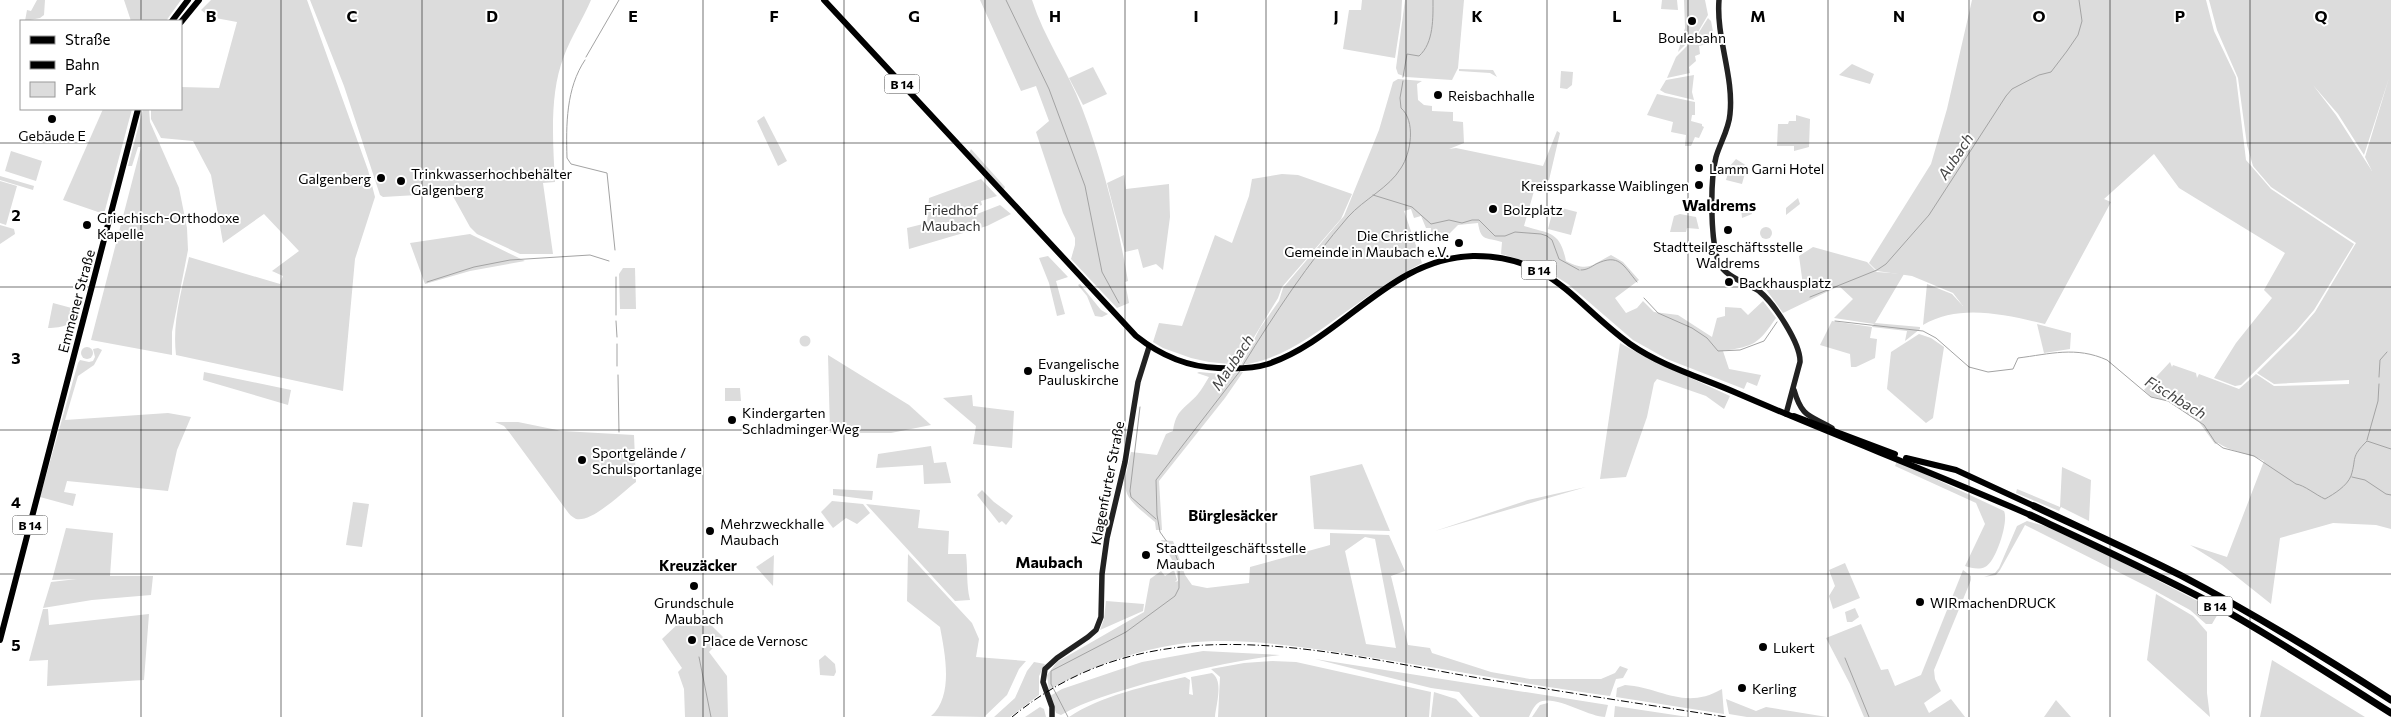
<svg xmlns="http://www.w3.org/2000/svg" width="2391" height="717" font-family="Commissioner,sans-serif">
<rect width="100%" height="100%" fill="#fff"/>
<g fill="#dcdcdc" fill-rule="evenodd">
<path d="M37 0H45L44 15 40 18 25 21 27 10 31 11Z"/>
<path d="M124 0H181L166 21H131Z"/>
<path d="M211 0H307L368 170 375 197 355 259 343 391 176 355C172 322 182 289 189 257L280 284 283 276 272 271 299 251 264 214 223 243 211 175 193 141 161 138 151 119V109H181V87L219 88 237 22 210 17 201 10Z"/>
<path d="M310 0H591C583 19 571 37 564 56 549 94 553 142 555 182L543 183 553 254H520L477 234 470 227 449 189 417 195 383 197 380 195 344 86Z"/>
<path d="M980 0H1032C1044 38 1068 71 1082 108 1103 163 1118 223 1128 281L1125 282 1129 303 1117 308 1071 259 1075 245V238L1063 213 1036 132 1049 121 1036 86 1021 91Z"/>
<path d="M1362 0H1402L1401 19 1395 58 1343 49 1349 10H1361Z"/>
<path d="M1405 0H1464L1458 68 1452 80 1406 77 1398 74 1396 68Z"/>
<path d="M1662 0H1677L1678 10 1661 9Z"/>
<path d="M1684 0H1705L1708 15 1698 32 1678 52 1685 28Z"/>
<path d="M1972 0H2206L2214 31 2236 77 2246 160 2271 189 2354 244 2314 310 2296 331 2241 385 2235 386 2214 378 2236 343 2272 298 2264 290 2285 253 2179 188 2154 154 2104 199 2111 202 2045 324C2006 315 1960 303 1923 325L1927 284 1952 294 1963 306 1953 293 1912 276 1877 271 1869 263 1931 164 1947 109Z"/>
<path d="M2209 0H2391V529L2376 525 2333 523 2280 538 2271 604 2222 565 2190 545 2227 557 2264 461C2249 453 2231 452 2218 443L2215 444 2199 422 2168 401 2151 397 2144 390 2170 362 2172 367 2173 365 2196 373 2197 378 2199 374 2239 389 2256 374 2274 386 2349 384V380L2274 384 2257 373 2295 335 2315 312 2356 243 2271 187 2253 166 2247 145 2238 78 2217 30ZM2389 78 2365 157 2372 171 2336 115 2313 85 2338 114 2364 155Z"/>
<path d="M1708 18 1711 21 1715 42 1699 46 1700 54 1695 56 1696 61 1689 67 1690 73 1667 78 1676 57 1696 37Z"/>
<path d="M1852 64 1874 74 1870 84 1839 75Z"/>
<path d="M1093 67 1107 94 1083 105 1069 78Z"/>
<path d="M1459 69 1493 70 1497 77 1490 73 1459 71Z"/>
<path d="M1561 71 1573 72 1572 85 1567 89 1560 88Z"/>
<path d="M1694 75 1692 92 1694 100 1665 93 1660 90 1666 80Z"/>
<path d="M1398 79 1422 81 1417 84 1418 100 1424 105 1432 106V111L1453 112V121L1463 122 1464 143 1449 149 1456 148 1543 166 1557 131 1560 133 1549 180 1536 184 1524 226C1550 234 1560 231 1566 261 1588 272 1590 266 1611 255L1623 262 1639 280 1615 298 1626 313 1637 308 1643 301 1654 312 1678 315 1712 337 1717 318 1725 316V307L1741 308 1748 315 1763 301 1776 318C1758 344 1755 346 1723 351L1729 369 1761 375 1757 386 1747 382 1744 389 1667 359 1633 340 1568 284 1536 264 1501 254 1502 242C1486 237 1481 242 1478 223L1458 225 1448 235H1431V228H1426L1421 216 1414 218 1411 209 1404 211 1422 263C1395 277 1371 294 1347 311 1314 334 1282 360 1241 365L1260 328 1279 301 1283 288 1344 216 1379 130 1393 82Z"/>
<path d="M1657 94 1695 102V115H1692L1691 121 1702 124V126L1704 127 1699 138 1695 137 1691 146H1685L1686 135 1671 132 1673 122 1647 115Z"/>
<path d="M103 109H132L104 214 63 200Z"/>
<path d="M143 109H149L150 122 179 188 187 228 188 250 172 332V355L91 340 141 147H138L132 166H128Z"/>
<path d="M1796 115 1810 119 1809 147 1794 151V146H1777L1778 124H1788L1789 121H1796Z"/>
<path d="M764 116 787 161 778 166 757 121Z"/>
<path d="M971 149 1005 187 1003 191 969 153Z"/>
<path d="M11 151 42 161 36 181 5 171Z"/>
<path d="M1736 159 1747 166 1742 184 1726 180 1730 166Z"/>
<path d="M1282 174 1298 175 1352 194 1341 219 1282 287 1278 298 1248 347 1240 365 1209 362 1191 358 1163 348 1153 342 1159 323 1182 326 1215 235 1232 243 1249 196 1252 179Z"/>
<path d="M1124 175 1126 189 1169 184 1170 217 1163 270 1156 264 1143 268 1138 249 1125 252 1107 183Z"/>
<path d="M0 176 34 186 33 190 0 180Z"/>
<path d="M981 179 997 196 981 201 982 205 970 209 972 216 1000 205 1011 214 987 226 909 249 907 228 927 223 929 198Z"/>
<path d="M0 181 17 186 6 225 0 223Z"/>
<path d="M1798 198 1800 204 1786 215V208Z"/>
<path d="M1554 206 1577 212 1571 235 1548 229Z"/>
<path d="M1750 206 1752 214 1742 218 1741 207Z"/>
<path d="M1680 214 1696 217 1699 229 1687 228 1686 232H1670L1674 216Z"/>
<path d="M0 225 14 229 15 234 0 244Z"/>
<circle cx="1766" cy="233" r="6"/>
<path d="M470 234 525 261 470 271 425 284 410 243Z"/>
<path d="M1813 247 1867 262 1877 272 1904 274 1875 323 1920 327V329L1905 341 1907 331 1872 327 1870 338 1877 339 1875 358 1856 367H1851L1850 354 1820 345 1832 321 1872 327 1874 324 1834 318 1853 299 1839 286 1783 313 1765 288 1768 284 1803 285 1799 256Z"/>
<path d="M1048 256 1068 277 1056 281 1065 314 1057 316 1049 283 1039 258Z"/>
<path d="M623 268H635L636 309H620L619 274Z"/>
<path d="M1080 284 1101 310 1108 314 1102 317 1095 316 1087 296 1078 285Z"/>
<path d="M53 303 79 310C75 325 62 328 48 328Z"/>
<path d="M2037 324 2071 333 2070 349 2044 353Z"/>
<path d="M1919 334 1931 338 1944 347 1933 418 1926 423 1887 389 1891 352Z"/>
<circle cx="805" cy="341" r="5.5"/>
<path d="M1620 343 1647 358 1730 396 1724 409 1706 396 1657 379 1654 383 1647 417 1626 477 1600 479Z"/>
<circle cx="87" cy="353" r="6"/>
<path d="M98 348 102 350 94 365 78 376 65 420 168 413 191 417 177 450 168 491 67 481 64 492 76 494 73 506 40 497 78 363 80 360 89 362 93 361 95 357 93 349Z"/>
<path d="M828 355 909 405 931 425 891 433H830Z"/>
<path d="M204 372 291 390 288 405 203 380Z"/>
<path d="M1199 372 1221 374 1243 372 1225 398 1159 481 1162 530H1156L1155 522C1121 494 1121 494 1131 452L1157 455 1166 434 1173 431C1176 409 1185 409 1198 394 1202 389 1206 382 1209 377L1197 373Z"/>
<path d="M725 388H740L741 401H725Z"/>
<path d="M972 395 973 406 1014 411 1012 448 973 444 976 426 943 398Z"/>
<path d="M495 422H518L562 431 634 435 636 482C624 491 592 523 576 519 572 517 569 514 567 511L509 432 504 426Z"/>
<path d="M931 446 934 463 946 462 951 483 924 484 923 465 876 468 878 454Z"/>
<path d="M1897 461 2004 511C2009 521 1996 562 1985 567 1979 570 1971 568 1965 566L1985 524 1976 503 1895 466Z"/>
<path d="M1362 464 1390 531 1314 529 1310 476Z"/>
<path d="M2062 467 2091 480 2089 521 2061 507 2059 511 2016 493 2017 489 2060 507Z"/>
<path d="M1586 487 1435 531 1528 500Z"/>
<path d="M833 489 873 491 872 500 833 495Z"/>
<path d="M982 490 994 502 1013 516 1006 525 1002 521 999 523 977 495Z"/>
<path d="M832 501 863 504 870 513 857 524 846 518 833 528 821 512Z"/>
<path d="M353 502 369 504 362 547 346 545Z"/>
<path d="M866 504 920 510 918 528 949 531 948 554H966C968 570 966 584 970 600L955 601Z"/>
<path d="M2027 521 2045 526 2108 555 2219 612 2212 624H2206L2190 610 2148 587 2025 525 2000 570 1996 575 1984 577 1995 573 1999 568 2017 526Z"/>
<path d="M66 528 113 533 110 576H153L151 595 92 600 43 608 51 582 77 579 52 580Z"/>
<path d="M1330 533 1389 535 1405 571 1391 576 1408 645 1430 648 1432 653 1491 672 1530 679H1601L1615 673 1620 666 1628 669 1623 678 1616 679 1610 696C1522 684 1436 667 1349 654 1295 646 1241 637 1187 643 1138 649 1092 666 1049 690L1047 675 1057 662 1144 612 1150 579 1161 571 1165 576 1174 570 1177 580 1175 582 1178 581 1176 567 1161 540 1173 541 1185 575 1192 585 1207 588 1249 583 1250 567 1330 545ZM1365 537 1375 539 1396 648 1366 644 1345 551Z"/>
<path d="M908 554 972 623 979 639 976 657 1026 661 1019 669 1007 695 984 717 931 716C954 696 945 654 940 627L907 601Z"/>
<path d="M774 555 773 586 756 567Z"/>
<path d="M1845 563 1860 598 1833 609 1829 596 1835 586 1829 570Z"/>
<path d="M1963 570 1971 576V580L1934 670 1935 679 1941 691 1924 703 1929 713 1951 699 1965 717H1864L1850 684 1826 638 1861 624 1881 670 1888 669 1895 686 1921 675Z"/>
<path d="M2156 594 2193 616 2207 632V693L2210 717 2147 660Z"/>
<path d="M1106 601 1144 604 1143 611 1100 630 1104 619Z"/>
<path d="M1855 608 1859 617 1852 622H1847L1845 612Z"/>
<path d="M43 609H48L49 625 149 614 144 680 47 686 48 660 29 661Z"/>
<path d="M695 617 706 620 723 637 709 652 727 676 728 717H685L684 689 678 672 682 668 662 639 682 620Z"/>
<path d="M1203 651 1280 655C1233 661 1189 671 1144 684 1115 693 1087 700 1061 715L1056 713 1050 696 1062 689 1142 662Z"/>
<path d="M825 655 835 664 836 672 834 676 820 675 819 660Z"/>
<path d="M1315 659 1608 705 1605 717C1588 717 1553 693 1538 703 1534 706 1531 712 1529 717H1480L1459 692 1431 688Z"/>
<path d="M2272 660 2365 717H2260Z"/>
<path d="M1272 661 1296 662 1431 692 1429 717H1218L1220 677 1211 669 1244 663Z"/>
<path d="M1034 662 1045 664 1039 676V695L1010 717H994L1015 698 1027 671Z"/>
<path d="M1212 673C1224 681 1216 705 1215 717H1069C1100 696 1149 685 1185 677L1190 680 1189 694 1193 695 1191 677Z"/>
<path d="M1625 685C1661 687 1684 711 1722 689L1724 714 1616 697 1617 688Z"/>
<path d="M1434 692 1456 699 1473 717H1431Z"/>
<path d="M1726 699 1756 711 1766 707 1827 717H1747L1729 714Z"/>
<path d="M2056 700 2071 717H2044Z"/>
<path d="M1548 703V717H1532L1540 705Z"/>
<path d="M1615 706 1688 717H1614Z"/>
<path d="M1040 707 1044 709 1046 717H1025Z"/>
</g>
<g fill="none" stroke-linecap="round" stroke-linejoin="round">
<g stroke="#a3a3a3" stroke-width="1">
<path d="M1006 0 1049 89 1085 186 1102 272 1119 303"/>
<path d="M586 57 619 0"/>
<path d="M585 60C566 88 566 125 567 158L571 164 607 173 615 250"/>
<path d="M1403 77 1407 54 1419 56C1434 43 1433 17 1433 0"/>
<path d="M1373 195 1412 207 1431 224 1449 220 1462 223 1472 220H1479L1495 236H1505L1515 232 1541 234 1547 236 1552 240 1559 259 1579 270"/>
<path d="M1581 270C1587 270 1591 267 1596 264 1619 253 1623 265 1637 282"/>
<path d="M616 277V315"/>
<path d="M427 282 474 267 510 260 590 255 609 261"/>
<path d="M1810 297 1877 270 1886 264 1929 215 2006 96 2012 89 2039 75 2051 72 2067 51 2078 35 2082 21 2079 0"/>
<path d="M1644 298 1658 313 1692 328 1707 338 1718 351 1740 350 1764 341 1777 322"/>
<path d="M616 321 617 337"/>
<path d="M1835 321 1923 331 1936 338 1969 367 1988 372 2013 369 2018 358C2050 354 2076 346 2107 360L2151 397 2168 401 2204 425 2215 442 2223 448 2254 456 2296 484C2304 485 2316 495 2325 499 2334 494 2347 486 2351 476 2357 457 2350 458 2367 441L2391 449"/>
<path d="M617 344V366"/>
<path d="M1243 365C1275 313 1308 263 1348 217 1364 199 1389 188 1401 168 1411 153 1416 121 1401 108L1400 98 1403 81"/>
<path d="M618 375 619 432"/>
<path d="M2379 377 2380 360 2387 352"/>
<path d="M1140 407 1130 491 1131 497 1156 519"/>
<path d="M2367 440 2378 401 2379 384"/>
<path d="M2352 477 2365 480 2386 494 2391 495"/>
<path d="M699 657 711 717"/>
<path d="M1845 658 1869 717"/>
<path d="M1068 717 1051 684V671L1126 632 1175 596 1179 588V564L1175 553 1160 532 1157 515 1156 480 1240 371"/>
</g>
<g stroke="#222" stroke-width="5.5">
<path d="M1719 0C1716 38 1734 76 1730 114 1729 129 1720 143 1716 157 1710 180 1710 241 1719 263 1725 277 1747 283 1759 291 1774 303 1801 344 1800 362L1786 414"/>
<path d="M1794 390C1802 418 1810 415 1832 428"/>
<path d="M1052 717V707L1043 682 1045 669 1057 658 1088 637 1096 630 1101 617 1102 574 1107 538 1125 462 1138 382 1149 347"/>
</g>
<g stroke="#000" stroke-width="6">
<path d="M824 0 1136 336C1160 355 1187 367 1218 368 1234 369 1252 369 1268 364 1342 339 1390 258 1473 256 1552 255 1574 304 1630 344 1663 367 1703 378 1739 394 1836 436 1934 473 2030 515"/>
<path d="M172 21 188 0"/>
<path d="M181 22 199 0"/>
<path d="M1794 416 1895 454"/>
<path d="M1906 458 1956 470 2034 506"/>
<path d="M0 640 138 109"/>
</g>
<g stroke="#000" stroke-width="7">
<path d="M2034 506C2083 529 2133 551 2182 576 2254 614 2323 656 2391 700"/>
<path d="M2030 515C2094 545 2157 574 2219 607 2278 640 2334 677 2391 713"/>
</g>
<path stroke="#000" stroke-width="1" stroke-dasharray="8 2.5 1 2.5" stroke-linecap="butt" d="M1012 717C1149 604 1315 650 1473 677 1557 691 1642 704 1726 717"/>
</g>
<path fill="none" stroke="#000" stroke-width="1" stroke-opacity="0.55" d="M141 0V21M281 0V717M422 0V717M563 0V717M703 0V717M844 0V717M985 0V717M1125 0V717M1266 0V717M1406 0V717M1547 0V717M1688 0V717M1828 0V717M1969 0V717M2110 0V717M2250 0V717M141 109V717M0 143H2391M0 287H2391M0 430H2391M0 574H2391"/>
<g fill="#000" stroke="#fff" stroke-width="2">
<circle cx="1692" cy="21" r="5"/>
<circle cx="1438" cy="95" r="5"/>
<circle cx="52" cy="119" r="5"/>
<circle cx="1699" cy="168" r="5"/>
<circle cx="381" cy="178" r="5"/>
<circle cx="401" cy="181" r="5"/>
<circle cx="1699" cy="185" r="5"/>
<circle cx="1493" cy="209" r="5"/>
<circle cx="87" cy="225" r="5"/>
<circle cx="1728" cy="230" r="5"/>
<circle cx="1459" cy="243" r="5"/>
<circle cx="1729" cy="282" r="5"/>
<circle cx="1028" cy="371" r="5"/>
<circle cx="732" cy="420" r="5"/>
<circle cx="582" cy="460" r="5"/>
<circle cx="710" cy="531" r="5"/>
<circle cx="1146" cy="555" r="5"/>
<circle cx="694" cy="586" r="5"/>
<circle cx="1920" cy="602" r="5"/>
<circle cx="692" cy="640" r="5"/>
<circle cx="1763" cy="647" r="5"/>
<circle cx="1742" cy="688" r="5"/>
</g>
<g text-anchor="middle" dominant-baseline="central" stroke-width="4" stroke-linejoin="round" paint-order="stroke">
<g fill="#fff" stroke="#4c4c4c" stroke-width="1">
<rect x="884.5" y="74.5" width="35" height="19" rx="4"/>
<rect x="1521.5" y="260.5" width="35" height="19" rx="4"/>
<rect x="12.5" y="515.5" width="35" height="19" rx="4"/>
<rect x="2197.5" y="596.5" width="35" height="19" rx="4"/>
</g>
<g font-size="12" font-weight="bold" fill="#000">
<text x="902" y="84">B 14</text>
<text x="1539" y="270">B 14</text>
<text x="30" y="525">B 14</text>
<text x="2215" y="606">B 14</text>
</g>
<g font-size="14" fill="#000" stroke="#fff" text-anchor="start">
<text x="1692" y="37" text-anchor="middle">Boulebahn</text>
<text x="1448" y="95">Reisbachhalle</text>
<text x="52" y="135" text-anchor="middle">Gebäude E</text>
<text x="1709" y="168">Lamm Garni Hotel</text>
<text x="411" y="173">Trinkwasserhochbehälter<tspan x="411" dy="16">Galgenberg</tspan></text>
<text x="371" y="178" text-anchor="end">Galgenberg</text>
<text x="1689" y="185" text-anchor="end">Kreissparkasse Waiblingen</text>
<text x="1503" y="209">Bolzplatz</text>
<text x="97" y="217">Griechisch-Orthodoxe<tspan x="97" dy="16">Kapelle</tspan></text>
<text x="1449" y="235" text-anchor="end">Die Christliche<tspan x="1449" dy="16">Gemeinde in Maubach e.V.</tspan></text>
<text x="1728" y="246" text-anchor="middle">Stadtteilgeschäftsstelle<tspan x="1728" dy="16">Waldrems</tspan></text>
<text x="1739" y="282">Backhausplatz</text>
<text x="1038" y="363">Evangelische<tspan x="1038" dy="16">Pauluskirche</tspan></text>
<text x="742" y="412">Kindergarten<tspan x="742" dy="16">Schladminger Weg</tspan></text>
<text x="592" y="452">Sportgelände /<tspan x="592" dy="16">Schulsportanlage</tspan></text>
<text x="720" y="523">Mehrzweckhalle<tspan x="720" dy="16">Maubach</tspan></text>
<text x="1156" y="547">Stadtteilgeschäftsstelle<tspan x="1156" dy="16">Maubach</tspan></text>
<text x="694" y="602" text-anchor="middle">Grundschule<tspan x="694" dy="16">Maubach</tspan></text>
<text x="1930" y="602">WIRmachenDRUCK</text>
<text x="702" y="640">Place de Vernosc</text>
<text x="1773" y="647">Lukert</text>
<text x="1752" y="688">Kerling</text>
</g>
<g font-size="14" fill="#333" stroke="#fff">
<text x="951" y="209">Friedhof<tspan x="951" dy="16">Maubach</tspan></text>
</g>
<g font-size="14" fill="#000" stroke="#fff">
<text transform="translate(76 301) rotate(-75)">Emmener Straße</text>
<text transform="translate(1107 483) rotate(-79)">Klagenfurter Straße</text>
</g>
<g font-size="15" font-style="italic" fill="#444" stroke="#fff">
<text transform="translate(1955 156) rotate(-57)">Aubach</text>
<text transform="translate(1232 362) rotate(-56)">Maubach</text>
<text transform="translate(2176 397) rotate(31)">Fischbach</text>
</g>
<g font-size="15" font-weight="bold" fill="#000" stroke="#fff">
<text x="1233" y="515">Bürglesäcker</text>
<text x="698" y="565">Kreuzäcker</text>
</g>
<g font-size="16" font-weight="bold" fill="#000" stroke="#fff">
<text x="1719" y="204">Waldrems</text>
<text x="1049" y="561">Maubach</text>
</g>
</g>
<g font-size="16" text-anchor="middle" font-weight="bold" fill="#000" stroke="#fff" stroke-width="4" stroke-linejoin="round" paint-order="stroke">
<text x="211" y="22">B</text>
<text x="352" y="22">C</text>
<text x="492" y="22">D</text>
<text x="633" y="22">E</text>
<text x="774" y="22">F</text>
<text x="914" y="22">G</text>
<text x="1055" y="22">H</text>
<text x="1196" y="22">I</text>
<text x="1336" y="22">J</text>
<text x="1477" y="22">K</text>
<text x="1617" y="22">L</text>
<text x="1758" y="22">M</text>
<text x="1899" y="22">N</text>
<text x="2039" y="22">O</text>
<text x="2180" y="22">P</text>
<text x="2321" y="22">Q</text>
<text x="16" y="221">2</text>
<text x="16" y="364">3</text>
<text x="16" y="508">4</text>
<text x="16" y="651">5</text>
</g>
<rect x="20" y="20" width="162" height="90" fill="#ffffff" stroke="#999999"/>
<rect x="30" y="36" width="25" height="8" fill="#000000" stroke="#999999"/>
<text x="65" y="45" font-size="15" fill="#000000">Straße</text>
<rect x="30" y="61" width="25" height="8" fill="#000000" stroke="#999999"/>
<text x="65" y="70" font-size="15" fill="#000000">Bahn</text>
<rect x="30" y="82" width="25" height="15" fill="#dcdcdc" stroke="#999999"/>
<text x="65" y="95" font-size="15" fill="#000000">Park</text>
</svg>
